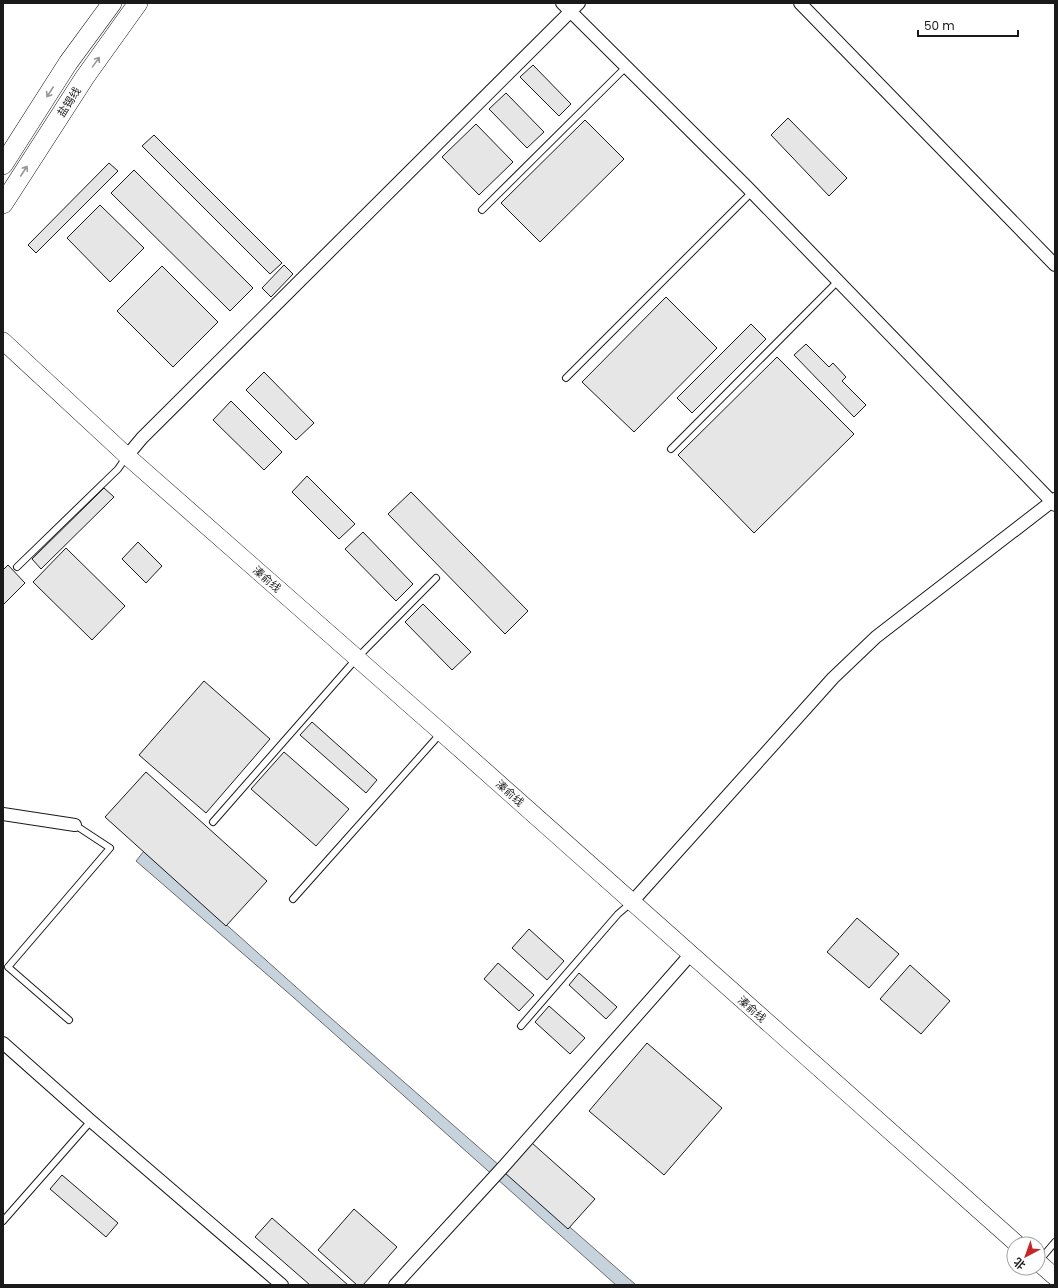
<svg xmlns="http://www.w3.org/2000/svg" width="1058" height="1288" font-family="Poppins,'Noto Sans SC',sans-serif">
<rect width="100%" height="100%" fill="#fff"/>
<path fill="#c6d2dc" stroke="#6a6a6a" d="M144 851 324 1012 636 1285H616L293 997 136 861Z"/>
<g fill="#e6e6e6" stroke="#1a1a1a">
<path d="M533 65 571 104 559 116 520 77Z"/>
<path d="M506 93 544 132 527 148 489 109Z"/>
<path d="M788 118 847 178 829 196 771 135Z"/>
<path d="M585 120 624 159 540 242 501 203Z"/>
<path d="M476 124 513 162 479 195 442 157Z"/>
<path d="M154 135 282 263 270 274 142 146Z"/>
<path d="M109 163 118 171 36 253 28 245Z"/>
<path d="M134 170 253 288 230 311 111 193Z"/>
<path d="M100 205 144 248 110 282 67 238Z"/>
<path d="M284 265 293 274 271 297 262 288Z"/>
<path d="M162 266 218 322 173 367 117 311Z"/>
<path d="M666 297 717 348 634 432 582 382Z"/>
<path d="M751 324 766 339 692 413 677 398Z"/>
<path d="M806 344 829 367 833 363 846 377 842 381 866 405 854 417 794 355Z"/>
<path d="M777 357 854 434 754 533 678 455Z"/>
<path d="M264 372 314 423 296 440 246 390Z"/>
<path d="M231 401 282 452 264 470 213 420Z"/>
<path d="M307 476 355 524 339 539 292 492Z"/>
<path d="M104 488 114 497 41 569 32 559Z"/>
<path d="M411 492 528 611 505 634 388 514Z"/>
<path d="M363 532 413 584 396 601 345 549Z"/>
<path d="M138 542 162 566 146 583 122 559Z"/>
<path d="M66 548 125 606 92 640 33 582Z"/>
<path d="M8 565 25 583 3 605V570Z"/>
<path d="M423 604 471 652 452 670 405 622Z"/>
<path d="M204 681 270 739 206 813 139 755Z"/>
<path d="M312 722 377 780 366 793 300 735Z"/>
<path d="M284 752 349 809 316 846 251 789Z"/>
<path d="M146 772 267 881 226 926 105 817Z"/>
<path d="M857 918 899 954 869 988 827 952Z"/>
<path d="M529 929 564 961 547 980 512 948Z"/>
<path d="M498 963 534 995 519 1011 484 979Z"/>
<path d="M910 965 950 1001 921 1034 880 999Z"/>
<path d="M579 973 617 1007 606 1019 569 985Z"/>
<path d="M549 1006 585 1038 570 1054 535 1022Z"/>
<path d="M647 1043 722 1108 664 1175 589 1111Z"/>
<path d="M532 1143 595 1199 568 1229 505 1173Z"/>
<path d="M62 1175 118 1223 106 1237 50 1189Z"/>
<path d="M354 1209 397 1247 363 1285H357L318 1250Z"/>
<path d="M272 1218 348 1285H310L255 1237Z"/>
</g>
<g fill="none" stroke-linecap="round" stroke-linejoin="round">
<defs>
<g id="service">
<path d="M482 210 626 67"/>
<path d="M566 378 752 192"/>
<path d="M671 449 838 281"/>
<path d="M17 567 118 469 127 456"/>
<path d="M213 822 357 658 436 578"/>
<path d="M293 899 441 733"/>
<path d="M69 1020 8 967 110 848 75 825"/>
<path d="M521 1026 618 914 632 902"/>
<path d="M3 1221 91 1121"/>
<path d="M1039 1261 1055 1242"/>
</g>
<g id="minor">
<path d="M562 3 746 186 1055 505"/>
<path d="M800 3 1055 265"/>
<path d="M127 456 142 438 579 3"/>
<path d="M3 814 75 825"/>
<path d="M632 902 833 678 876 637 1055 499"/>
<path d="M3 1043 91 1121 282 1285"/>
<path d="M395 1285 505 1165 690 955"/>
</g>
<g id="secondary">
<path d="M3 341 127 456 441 732 1017 1244"/>
<path d="M1038 1262 1055 1277"/>
</g>
<g id="primary">
<path d="M3 165 68 63 112 3"/>
<path d="M3 204 85 77 138 3"/>
</g>
</defs>
<use href="#service" stroke="#1a1a1a" stroke-width="8"/>
<use href="#minor" stroke="#1a1a1a" stroke-width="14"/>
<use href="#secondary" stroke="#1a1a1a" stroke-width="18"/>
<use href="#primary" stroke="#1a1a1a" stroke-width="20"/>
<use href="#service" stroke="#fff" stroke-width="6"/>
<use href="#minor" stroke="#fff" stroke-width="12"/>
<use href="#secondary" stroke="#fff" stroke-width="17"/>
<use href="#primary" stroke="#fff" stroke-width="19"/>
</g>
<defs><path id="oneway-shaft" d="M-6 0H5M1.5-3L5.5 0L1.5 3" fill="none" stroke-width="1.6" stroke-linecap="round" stroke-linejoin="round"/></defs>
<g stroke="#989898">
<use href="#oneway-shaft" transform="translate(96 62) rotate(-54)"/>
<use href="#oneway-shaft" transform="translate(50 92) rotate(123)"/>
<use href="#oneway-shaft" transform="translate(24 171) rotate(-57)"/>
</g>
<g text-anchor="middle" dominant-baseline="central" stroke-width="3" stroke-linejoin="round" paint-order="stroke">
<g font-size="11" fill="#1a1a1a" stroke="#fff">
<text transform="translate(69 102) rotate(-57)">盐锡线</text>
<text transform="translate(267 579) rotate(41)">溱俞线</text>
<text transform="translate(510 793) rotate(42)">溱俞线</text>
<text transform="translate(752 1009) rotate(41)">溱俞线</text>
</g>
</g>
<rect width="1058" height="1288" fill="none" stroke="#1a1a1a" stroke-width="8"/>
<g transform="translate(1026 1256) rotate(221)"><circle r="19" fill="#ffffff" stroke="#a3a3a3"/>
<path d="M0-3L7 15L0 10L-7 15Z" fill="#c62828"/>
<text y="-6" font-size="11" font-weight="bold" text-anchor="middle" fill="#1a1a1a">北</text>
</g>
<path d="M918 30v6h100v-6" fill="none" stroke="#1a1a1a" stroke-width="2"/>
<text x="924" y="30" font-size="12" fill="#1a1a1a" stroke="#ffffff" stroke-width="3" paint-order="stroke">50 m</text>
</svg>
